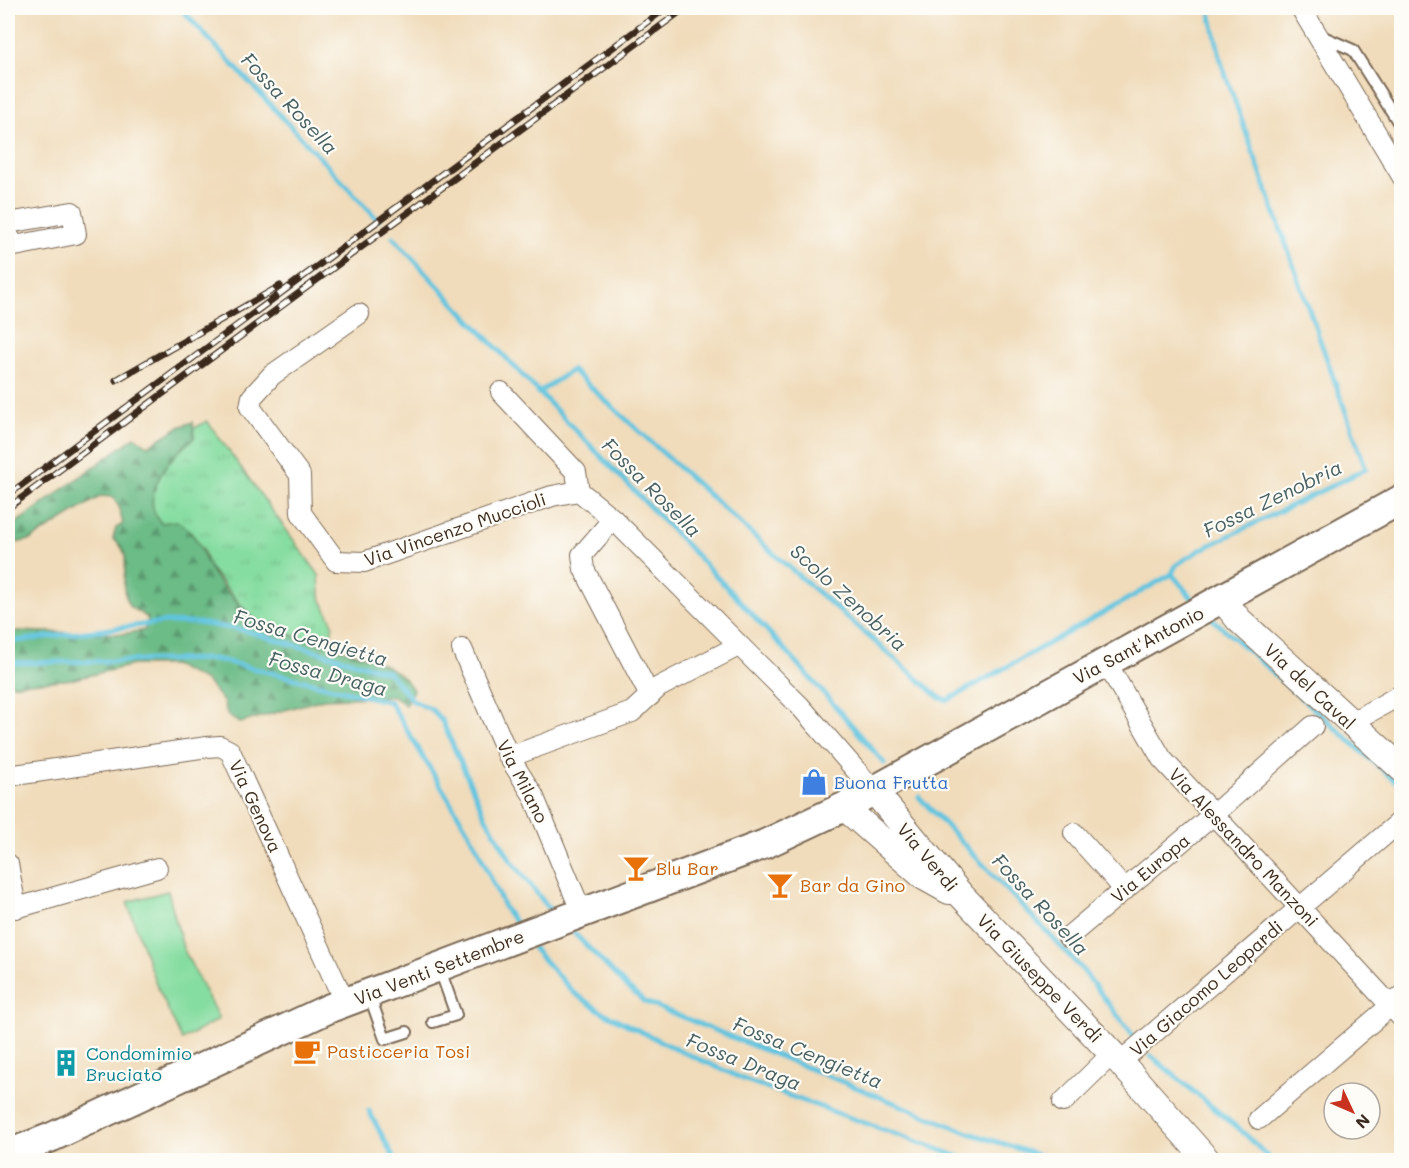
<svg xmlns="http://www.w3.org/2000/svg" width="1409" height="1168" font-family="Mali,sans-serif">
<defs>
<pattern id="grass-tufts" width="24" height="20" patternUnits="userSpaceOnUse" patternTransform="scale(1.5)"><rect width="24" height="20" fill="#86dda1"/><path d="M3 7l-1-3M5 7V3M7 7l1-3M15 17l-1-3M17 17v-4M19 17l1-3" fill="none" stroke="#75be8a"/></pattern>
<pattern id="forest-firs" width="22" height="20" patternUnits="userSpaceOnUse" patternTransform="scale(1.5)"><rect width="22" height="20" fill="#6cbc87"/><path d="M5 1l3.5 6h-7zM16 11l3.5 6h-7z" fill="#5a996e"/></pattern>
</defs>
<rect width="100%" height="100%" fill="#fdfcf7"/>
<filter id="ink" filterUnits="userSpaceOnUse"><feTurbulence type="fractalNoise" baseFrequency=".0167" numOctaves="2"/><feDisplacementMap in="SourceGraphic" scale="12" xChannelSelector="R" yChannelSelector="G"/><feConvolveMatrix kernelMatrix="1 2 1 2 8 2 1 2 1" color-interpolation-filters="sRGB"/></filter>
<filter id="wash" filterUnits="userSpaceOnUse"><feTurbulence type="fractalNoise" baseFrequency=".008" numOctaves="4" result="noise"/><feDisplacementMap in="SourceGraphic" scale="24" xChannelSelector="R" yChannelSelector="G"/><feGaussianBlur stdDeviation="1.35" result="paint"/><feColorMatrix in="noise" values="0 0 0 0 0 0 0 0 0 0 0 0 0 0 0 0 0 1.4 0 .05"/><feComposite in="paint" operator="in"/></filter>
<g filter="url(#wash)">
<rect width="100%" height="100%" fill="#f0dbba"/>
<path fill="url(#grass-tufts)" stroke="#608460" stroke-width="1.5" d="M207 421 319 575 320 596 333 624 329 648 268 627 252 618 208 566 203 549C192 542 163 528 156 517 141 490 174 453 194 438L193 429Z"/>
<path fill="url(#forest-firs)" stroke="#547352" stroke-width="1.5" d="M193 422 194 438C172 455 136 495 161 523L177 521C198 536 198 543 208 565 215 581 252 620 268 627 311 647 388 649 413 690L405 705 394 696 323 699 240 723 228 716 223 701 206 681 173 665H133L74 679 8 685V631L123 634 145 630 148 618 129 606C126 598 123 590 124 582 125 565 130 550 113 539L116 528 123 524 119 507 113 497 101 496 30 540 14 543 8 548V529L135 437 148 446 179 427Z"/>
<path fill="#86dda1" stroke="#608460" stroke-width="1.5" d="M168 891 183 948 219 1019 182 1040 156 984 127 902Z"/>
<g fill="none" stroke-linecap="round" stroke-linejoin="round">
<g stroke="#61c4df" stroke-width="5">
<path d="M180 8 378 220"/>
<path d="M393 237C554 415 730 579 884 763"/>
<path d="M538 393 572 370 776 556 940 698 948 700 1172 574"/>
<path d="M1195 602 1172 574 1176 565 1200 550 1366 469 1222 65 1209 8"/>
<path d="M1208 615 1402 787"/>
<path d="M8 642 165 622 198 623 243 630 388 672 413 701 431 709 442 721 485 816 510 859 551 911"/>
<path d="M8 663 215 659 390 702 474 841 505 909 515 922"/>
<path d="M919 797 1081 968 1134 1037"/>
<path d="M574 933 627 987 645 1002 969 1133 1053 1160"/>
<path d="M533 948 574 993 602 1012 676 1049 748 1081 968 1160"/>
<path d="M1151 1056 1246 1135 1271 1160"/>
<path d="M369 1111 395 1160"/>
</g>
</g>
</g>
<g filter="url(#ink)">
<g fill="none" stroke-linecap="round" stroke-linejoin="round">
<defs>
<g id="service">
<path d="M1319 35 1353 50 1402 128"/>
<path d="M369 994 385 1039 407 1032"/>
<path d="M433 1022 456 1015 439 967"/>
</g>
<g id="minor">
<path d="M1301 8 1402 176"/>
<path d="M8 223 72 212 76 234 15 246 8 235"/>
<path d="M359 314 272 375 252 397 250 407 300 475 301 513 336 561 364 562 552 496 579 491 613 519 800 706 874 791"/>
<path d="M501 392 576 472 579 491"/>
<path d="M613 519 582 555 584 569 650 696"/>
<path d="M462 649 509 757 533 795 582 913"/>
<path d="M1106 662 1162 759 1402 1018"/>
<path d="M1350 723 1402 694"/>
<path d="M509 757 632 712 659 687 738 646"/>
<path d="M8 776 207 747 220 746 230 751 345 1003"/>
<path d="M1074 833 1125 890"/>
<path d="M8 864 16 908 157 868"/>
<path d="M1068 937 1213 815 1313 726"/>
<path d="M1120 1062 1402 820"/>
<path d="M1063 1102 1112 1054"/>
<path d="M1259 1119 1402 996"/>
</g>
<g id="tertiary">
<path d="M1222 599 1239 620 1402 769"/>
<path d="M874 791 961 895 1120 1062 1207 1160"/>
<path d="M844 807 924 877 949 891"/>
</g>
<path id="secondary" d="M8 1154 52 1137 330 1008 765 844 844 807 1402 499"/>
</defs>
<use href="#service" stroke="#7a6855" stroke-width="14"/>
<use href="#minor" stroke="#7a6855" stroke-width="22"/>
<use href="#tertiary" stroke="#7a6855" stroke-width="28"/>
<use href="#secondary" stroke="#7a6855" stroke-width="32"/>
<use href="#service" stroke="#fff" stroke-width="10"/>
<use href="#minor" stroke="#fff" stroke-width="20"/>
<use href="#tertiary" stroke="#fff" stroke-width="26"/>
<use href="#secondary" stroke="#fff" stroke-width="28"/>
<defs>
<g id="rail">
<path d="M116 380 280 286"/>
<path d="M8 495 666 8"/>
<path d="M8 508 685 8"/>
</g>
</defs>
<use href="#rail" stroke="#3b2a1e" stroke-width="7"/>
<use href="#rail" stroke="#fdfcf7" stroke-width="4.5" stroke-dasharray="14" stroke-linecap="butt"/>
</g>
</g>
<defs>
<symbol id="shop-bare" viewBox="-9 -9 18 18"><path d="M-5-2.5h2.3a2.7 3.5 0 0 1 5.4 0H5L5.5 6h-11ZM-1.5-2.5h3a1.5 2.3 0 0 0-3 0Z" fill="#3f7fe0" stroke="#fdfcf7" stroke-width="2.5" paint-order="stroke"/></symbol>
<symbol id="bar-bare" viewBox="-9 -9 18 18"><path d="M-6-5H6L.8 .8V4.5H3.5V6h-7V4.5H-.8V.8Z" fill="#e8710a" stroke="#fdfcf7" stroke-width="2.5" paint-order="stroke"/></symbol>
<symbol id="cafe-bare" viewBox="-9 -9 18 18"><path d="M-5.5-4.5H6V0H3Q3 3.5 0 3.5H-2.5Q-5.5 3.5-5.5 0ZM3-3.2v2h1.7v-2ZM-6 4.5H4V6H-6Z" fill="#e8710a" stroke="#fdfcf7" stroke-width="2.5" paint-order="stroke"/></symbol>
<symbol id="building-bare" viewBox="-9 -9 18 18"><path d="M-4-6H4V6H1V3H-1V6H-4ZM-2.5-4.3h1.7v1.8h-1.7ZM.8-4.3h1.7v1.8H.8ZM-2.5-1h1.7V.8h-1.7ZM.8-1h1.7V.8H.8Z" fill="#0f9aa8" stroke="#fdfcf7" stroke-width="2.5" paint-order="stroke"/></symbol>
</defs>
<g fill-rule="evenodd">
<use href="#shop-bare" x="795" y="763" width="38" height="38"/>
<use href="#bar-bare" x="617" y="849" width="38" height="38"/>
<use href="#bar-bare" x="761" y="866" width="38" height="38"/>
<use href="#cafe-bare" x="288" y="1032" width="38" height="38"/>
<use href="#building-bare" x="47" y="1044" width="38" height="38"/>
</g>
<g text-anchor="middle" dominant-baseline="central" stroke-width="4.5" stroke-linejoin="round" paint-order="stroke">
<g font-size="18" fill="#3b2a1e" stroke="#fdfcf7">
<text transform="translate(455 529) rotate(-19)">Via Vincenzo Muccioli</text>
<text transform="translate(1138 645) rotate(-28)">Via Sant'Antonio</text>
<text transform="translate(1310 686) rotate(43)">Via del Caval</text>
<text transform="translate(523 781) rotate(63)">Via Milano</text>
<text transform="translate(256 806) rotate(65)">Via Genova</text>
<text transform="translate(1244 847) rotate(47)">Via Alessandro Manzoni</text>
<text transform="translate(928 857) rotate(50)">Via Verdi</text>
<text transform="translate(1150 868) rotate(-40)">Via Europa</text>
<text transform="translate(439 967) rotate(-21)">Via Venti Settembre</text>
<text transform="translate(1040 978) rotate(46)">Via Giuseppe Verdi</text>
<text transform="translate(1206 988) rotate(-41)">Via Giacomo Leopardi</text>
</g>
<g font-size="18" fill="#366cbe" stroke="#fdfcf7" text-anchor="start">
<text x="834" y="782">Buona Frutta</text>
</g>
<g font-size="18" fill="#c56008" stroke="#fdfcf7" text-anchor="start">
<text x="656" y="868">Blu Bar</text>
<text x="800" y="885">Bar da Gino</text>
<text x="327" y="1051">Pasticceria Tosi</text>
</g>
<g font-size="18" fill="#0d838f" stroke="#fdfcf7" text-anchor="start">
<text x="86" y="1053">Condomimio<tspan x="86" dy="21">Bruciato</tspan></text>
</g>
<g font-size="20" font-style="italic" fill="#486062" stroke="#fdfcf7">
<text transform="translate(290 103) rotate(47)">Fossa Rosella</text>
<text transform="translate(652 487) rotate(45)">Fossa Rosella</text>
<text transform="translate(1272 498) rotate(-26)">Fossa Zenobria</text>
<text transform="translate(849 597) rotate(42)">Scolo Zenobria</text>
<text transform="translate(311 637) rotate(16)">Fossa Cengietta</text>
<text transform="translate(328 673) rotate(15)">Fossa Draga</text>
<text transform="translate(1041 904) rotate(47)">Fossa Rosella</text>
<text transform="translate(808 1052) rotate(22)">Fossa Cengietta</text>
<text transform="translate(744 1061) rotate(22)">Fossa Draga</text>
</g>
</g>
<rect width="1409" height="1168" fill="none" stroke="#fdfcf7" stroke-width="30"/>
<g transform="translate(1352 1111) rotate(134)"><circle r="28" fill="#fdfcf7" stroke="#afa8a0" stroke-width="1.5"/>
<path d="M0-4.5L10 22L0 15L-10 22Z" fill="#c8321e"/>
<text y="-9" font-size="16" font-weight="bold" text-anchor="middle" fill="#3b2a1e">N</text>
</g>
</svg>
